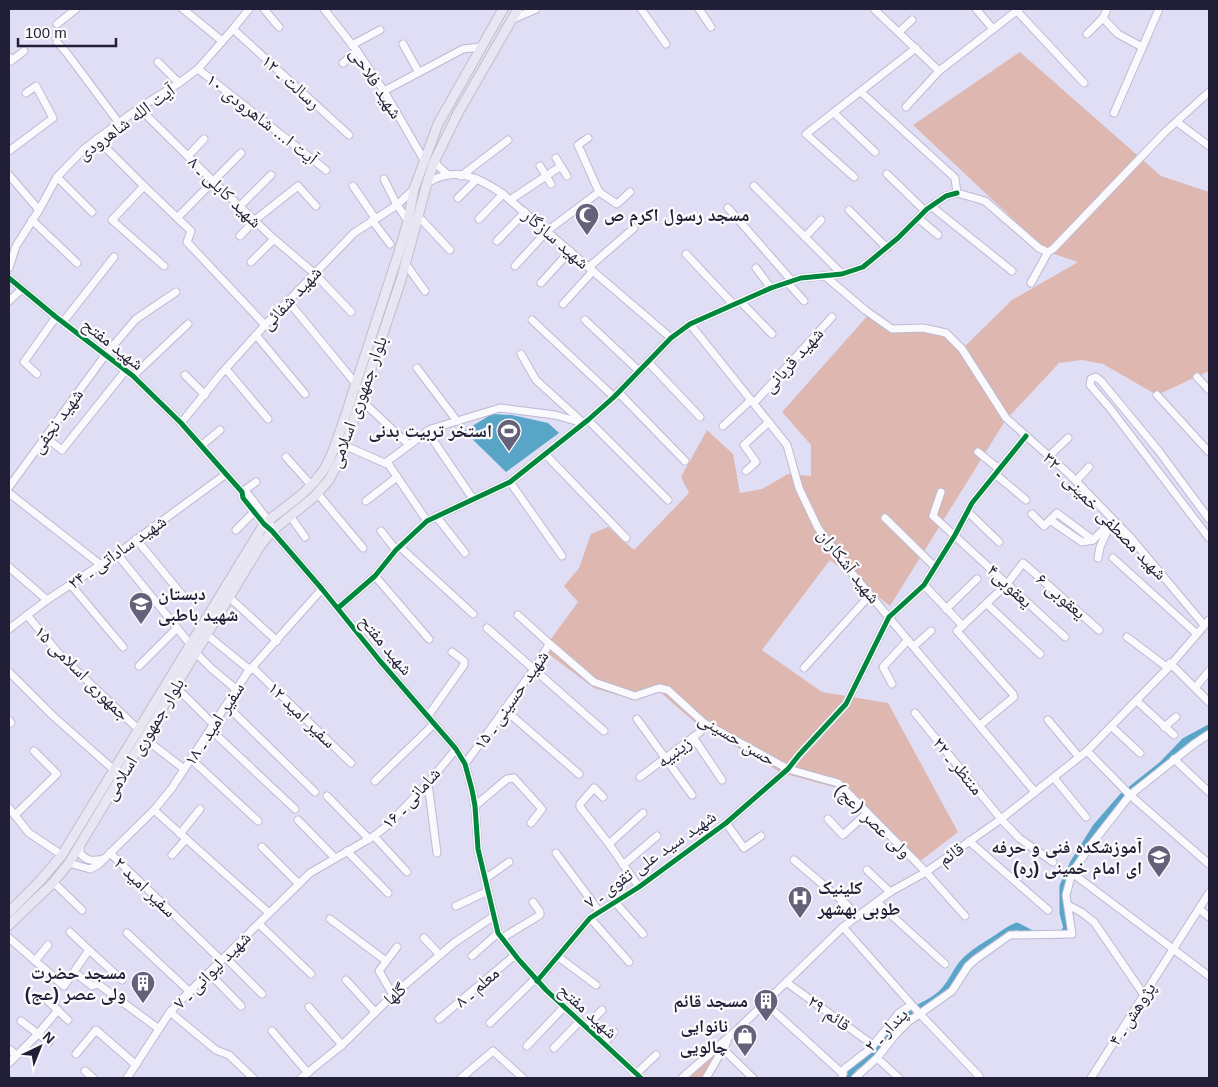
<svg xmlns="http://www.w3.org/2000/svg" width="1218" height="1087" font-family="Helvetica,'Noto Naskh Arabic',sans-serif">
<rect width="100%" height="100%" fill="#e0def5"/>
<g fill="#deb8b0">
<path d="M1020 52 1161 176 1209 192V371L1157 395 1103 364 1082 360 1059 363 1005 421 890 606 830 560 762 650 822 692 888 703 958 832 914 866 837 788 782 773 698 725 660 692 635 700 594 688 543 650 578 602 564 586 579 568 591 534 608 527 634 550 689 493 681 477 707 430 733 454 740 493 762 489 788 474 811 476V445L782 412 870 313 892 329 946 333 962 349 1012 300 1078 262 1048 252 913 125Z"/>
<path d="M719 1050 702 1078 690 1077Z"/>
</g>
<path fill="#58a5c7" d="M492 414 512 415 548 423 559 433 506 472 464 431Z"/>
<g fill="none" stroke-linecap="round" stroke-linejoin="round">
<g stroke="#58a5c7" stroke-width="7">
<path d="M1060 935H1062L1067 928 1063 913V886L1074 862 1096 827 1123 796 1163 764 1185 741 1209 728"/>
<path d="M848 1078C855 1061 860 1066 873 1056 886 1046 892 1028 905 1017 915 1008 930 1004 941 994 952 984 954 974 963 963 972 953 983 947 994 940 1002 935 1007 930 1017 926L1034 935"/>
</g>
<defs>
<g id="minor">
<path d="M183 9 222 41"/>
<path d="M264 9 279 27"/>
<path d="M324 9 357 51 384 91 424 160"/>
<path d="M641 9 666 44"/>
<path d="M699 9 711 27"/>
<path d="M874 9 939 71 1019 9"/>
<path d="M976 9 993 29"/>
<path d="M1015 9 1084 83"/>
<path d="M1103 18 1118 34 1142 47"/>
<path d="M513 19 536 9"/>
<path d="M57 24 76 9"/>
<path d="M233 29 349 135"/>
<path d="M899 32 912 20"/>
<path d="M1087 34 1103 18 1107 9"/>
<path d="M57 42 66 52 119 123"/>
<path d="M403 44 418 71"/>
<path d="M352 45 380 30"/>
<path d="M9 57 11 61 24 51"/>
<path d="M158 62 179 83"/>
<path d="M343 63 357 51"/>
<path d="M198 69 326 170"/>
<path d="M384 91 463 49 481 47"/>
<path d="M861 92 955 178 957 193"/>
<path d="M906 107 939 71"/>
<path d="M139 108 214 182 274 239 314 273 351 312"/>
<path d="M834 113 875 152"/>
<path d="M1114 113 1159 9"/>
<path d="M1177 122 1209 146"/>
<path d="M97 139 144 186 191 231 187 242 265 325"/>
<path d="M9 151 53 118 36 86 26 93"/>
<path d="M188 156 204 139"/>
<path d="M556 158 567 176"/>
<path d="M434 162 447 174"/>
<path d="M540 166 551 184"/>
<path d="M887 174 925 211"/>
<path d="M9 175 39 210"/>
<path d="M461 176 508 140"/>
<path d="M57 177 92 212"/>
<path d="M854 177 806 134 916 48"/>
<path d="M384 179 397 205 408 221"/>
<path d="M427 183C455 166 478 177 503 194L671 338"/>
<path d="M144 186 112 220 164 266"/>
<path d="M353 186 375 218"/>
<path d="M754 186 842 274"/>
<path d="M599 192 617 204 630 192"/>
<path d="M957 193 985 201 1039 248 1048 252 1053 249 1165 132 1209 92"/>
<path d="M458 198 477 179"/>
<path d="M510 200 561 166"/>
<path d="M240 206 271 175"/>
<path d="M931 206 1012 271"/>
<path d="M728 208 792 281"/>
<path d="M849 210 887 248"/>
<path d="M418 216 450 250"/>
<path d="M178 217 241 153"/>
<path d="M918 218 938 235"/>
<path d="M479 219 503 194"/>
<path d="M32 220 77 263"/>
<path d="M372 220 390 244"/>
<path d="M240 236 255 220 298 186 316 206"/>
<path d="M805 237 821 220"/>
<path d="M497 241 525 212"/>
<path d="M686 254 734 305"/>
<path d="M251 262 274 239"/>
<path d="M405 263 425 291"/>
<path d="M515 266 547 231 599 192 578 145 588 138"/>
<path d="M589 267 634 228"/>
<path d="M9 268 16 246 39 210 57 177 84 149 97 139 139 108 179 83 198 69 233 29 249 9"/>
<path d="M756 268 771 288"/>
<path d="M825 276 865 310 892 329 923 328 946 333 962 349 1006 418 1069 474 1131 538 1204 625"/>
<path d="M9 278 56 317 133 376 181 423 242 492 243 498 264 524 272 531 322 589 380 661 456 749 465 764 472 790 475 806 478 849 498 933 519 960 546 990 641 1078"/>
<path d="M541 283 570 251"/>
<path d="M788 283 804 301"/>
<path d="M1031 283 1048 252"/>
<path d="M9 301 22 289"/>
<path d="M288 301 356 384"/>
<path d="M741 302 772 334"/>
<path d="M563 304 593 271"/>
<path d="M532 320 614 397"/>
<path d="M585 320 639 371"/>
<path d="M63 322 114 257"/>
<path d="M690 324 787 445 799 488 818 528 850 571 1035 792"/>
<path d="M256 335 305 394"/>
<path d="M521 354 536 380 581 421"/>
<path d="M648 362 700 417"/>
<path d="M417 368 457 421"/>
<path d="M226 369 268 419"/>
<path d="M37 374 24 362 56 317"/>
<path d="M185 375 205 395"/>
<path d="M133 376 188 324"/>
<path d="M1197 377 1209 390"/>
<path d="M618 392 685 461"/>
<path d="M1157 395 1209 452"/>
<path d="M361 400 409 445"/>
<path d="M754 403 832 317"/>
<path d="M588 420 668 500"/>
<path d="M181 423 220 375 265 325 354 233 397 205 414 189"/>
<path d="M723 426 751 400"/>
<path d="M427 431 473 499"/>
<path d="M45 437 62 450 126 370"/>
<path d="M201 446 220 430"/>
<path d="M346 446 389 465 427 521"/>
<path d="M978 452 999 469"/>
<path d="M546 455 626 538"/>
<path d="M1049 456 1068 438"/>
<path d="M286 457 311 485"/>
<path d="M385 463 431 429 500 408 555 415 583 423"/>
<path d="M746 471 756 462 744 445 769 422"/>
<path d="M995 474 1026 500"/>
<path d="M1076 481 1089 467"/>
<path d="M510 482 562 556"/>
<path d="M9 487 106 354 136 319 176 292"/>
<path d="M242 492 248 494 270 523"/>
<path d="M242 492 256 482"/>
<path d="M941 492 933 516 1065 637"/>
<path d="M9 493 101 565"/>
<path d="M317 493 363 548"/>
<path d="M366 501 397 477"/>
<path d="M968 512 999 542"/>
<path d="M1032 514 1044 526 1057 513 1093 540 1113 520"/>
<path d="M290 516 305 537"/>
<path d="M436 516 465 553"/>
<path d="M885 518 935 567"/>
<path d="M1209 519 1158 450 1101 381 1096 377 1091 379 1090 385 1109 407 1209 538"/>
<path d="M1050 520 1082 542 1093 540"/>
<path d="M236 530 254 512"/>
<path d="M381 531 396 550"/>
<path d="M136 539 184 597"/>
<path d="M400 547 473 614"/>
<path d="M117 554 190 644"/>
<path d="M1098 558 1100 547 1108 529"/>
<path d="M1113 558 1197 634"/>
<path d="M9 567 47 600"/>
<path d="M375 576 429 639"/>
<path d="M71 585 123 647"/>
<path d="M924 585 963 626"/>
<path d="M230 598 277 641"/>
<path d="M987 604 1040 654"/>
<path d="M338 608 375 576 396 550 427 521 510 482 588 420 614 397 671 338 690 324 771 288 801 278 842 274 863 267 898 238 927 209 946 196 957 193"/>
<path d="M946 609 977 579"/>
<path d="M27 615 60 655 138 729"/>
<path d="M518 615 551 645"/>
<path d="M487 628 604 731"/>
<path d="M9 629 47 600 117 554 226 474"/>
<path d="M207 635 250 670"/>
<path d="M1127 637 1168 668"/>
<path d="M914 646 931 631"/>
<path d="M196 653 212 669 237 690"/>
<path d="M1170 663 1209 702"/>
<path d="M139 666 177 628"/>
<path d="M252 667 351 763"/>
<path d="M804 668 870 595"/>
<path d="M9 672 52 715 114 770"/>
<path d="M172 683 214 725"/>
<path d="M892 684 883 667 908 640"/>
<path d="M1195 688 1209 671"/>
<path d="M1137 701 1174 735"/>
<path d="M227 706 315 792"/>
<path d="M504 709 579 774"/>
<path d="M915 713 1001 819 1019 838 1053 862"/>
<path d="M428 716 464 665V661L452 652"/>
<path d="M637 719 692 795"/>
<path d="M9 720 11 723"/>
<path d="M1048 720 1079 757"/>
<path d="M980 725 1014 697 1013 694 957 631 1007 584 1023 563 1099 630"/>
<path d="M1112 727 1140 753"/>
<path d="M1164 727 1176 717"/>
<path d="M211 730 295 809"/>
<path d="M693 737 722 780"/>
<path d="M144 738 184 769"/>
<path d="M1087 751 1130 795 1209 864"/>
<path d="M191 759 258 821"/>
<path d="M1174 759 1209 792"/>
<path d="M465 764 534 669 548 646 551 645 594 682 635 696 659 688 668 690 704 723 788 769 838 783 926 872 965 916"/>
<path d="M640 777 700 732 704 723"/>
<path d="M1054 778 1086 817"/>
<path d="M375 781 434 724"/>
<path d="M428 783 437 853"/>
<path d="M327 796 369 839"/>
<path d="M603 797 594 788 580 804V807L609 844 639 887"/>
<path d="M475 806 507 779 514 778 542 809 531 823"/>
<path d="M9 808 29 833 62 855"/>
<path d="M154 810 269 913"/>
<path d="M15 815 57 774 34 751"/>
<path d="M828 819 843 835 867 813"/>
<path d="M298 820 335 858"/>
<path d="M726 823 744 848 761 836"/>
<path d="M180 834 200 809"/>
<path d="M374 836 407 872"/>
<path d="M969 841 1048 910"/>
<path d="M609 844 643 813"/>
<path d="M80 845V853C87 862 94 861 104 859"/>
<path d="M262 847 299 884"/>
<path d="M347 851 388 893"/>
<path d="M110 853 221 960"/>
<path d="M556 853 599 911"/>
<path d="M172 855 186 839"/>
<path d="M794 860 847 905 856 917"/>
<path d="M69 863 90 869 98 865 154 810 172 788 247 673 322 589"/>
<path d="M623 865 657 836"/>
<path d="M867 870 890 892"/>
<path d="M1072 873 1209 976"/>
<path d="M485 879 509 862"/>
<path d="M53 882 82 910"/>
<path d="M615 902 643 934"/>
<path d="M877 902 945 964"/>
<path d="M1068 905 1081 912 1094 922 1144 995"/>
<path d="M456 906 488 891"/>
<path d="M1199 909 1209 917"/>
<path d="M590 918 629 962"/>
<path d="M330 919 386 961"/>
<path d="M259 924 311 974"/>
<path d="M843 927 920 1014 979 1076"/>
<path d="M127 933 190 992"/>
<path d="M9 938 64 986 89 950 70 932"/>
<path d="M424 938 440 955"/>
<path d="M502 938 540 915V912L533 902"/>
<path d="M89 950 122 980"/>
<path d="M472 956 498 933"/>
<path d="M557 956 596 985"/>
<path d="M225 957 262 994"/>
<path d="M35 961 48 945"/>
<path d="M74 972 92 986 98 984 159 1029"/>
<path d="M209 973 241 1006"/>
<path d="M346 980 375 1012"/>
<path d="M537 981 590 918 639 887 726 823 788 769 799 755 846 704 889 617 924 585 955 535 972 503 1026 436"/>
<path d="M786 982 873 1045"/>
<path d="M393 995 379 971 397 947"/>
<path d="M47 1000 68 1020"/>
<path d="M765 1003 843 1074"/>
<path d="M309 1007 342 1045"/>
<path d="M170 1012 216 1050 229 1055 253 1078"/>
<path d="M439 1019 515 955"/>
<path d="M21 1021 49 1042"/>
<path d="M490 1023 535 979"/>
<path d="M586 1027 602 1010"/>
<path d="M272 1031 308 1073"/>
<path d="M604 1043 614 1032"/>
<path d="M527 1046 564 1007"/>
<path d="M554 1048 580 1021"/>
<path d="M9 1049 16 1055"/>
<path d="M723 1049 753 1078"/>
<path d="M76 1054 96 1030 136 1065"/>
<path d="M877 1058 899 1078"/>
<path d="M9 1063 38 1034 58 1010"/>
<path d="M85 1071 93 1078"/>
<path d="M638 1072 656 1055"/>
<path d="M842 1077 844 1069 870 1049 899 1013 911 1005"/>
<path d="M127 1078 170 1012 183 998 310 873 374 836 388 825 428 783 456 749"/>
<path d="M301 1078 342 1045 393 995 454 943 494 916"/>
<path d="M461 1078 493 1051 523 1078"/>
<path d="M682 1078 739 1028 843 927 890 892 926 872 1001 819 1087 751 1168 668 1209 620"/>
<path d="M706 1078 727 1042"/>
<path d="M855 1078 877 1058 896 1034 908 1022 952 991 968 966 976 959 1010 935 1072 934 1066 895 1072 873 1091 845 1130 795 1194 744 1209 734"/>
<path d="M1091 1078 1209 893"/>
</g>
<g id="major">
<path d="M9 912 40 881 62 855 264 524C283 508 305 495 320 475 331 461 336 442 342 426L398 255 408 221 414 189 438 124 503 9"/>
<path d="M9 925 52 884 69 863 260 546 272 531 314 497 329 480 342 455 401 280 427 183 434 162 458 113 518 9"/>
</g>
</defs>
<use href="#minor" stroke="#bcbad1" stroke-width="9"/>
<use href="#major" stroke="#bfbecb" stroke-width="11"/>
<use href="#minor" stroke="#fafafe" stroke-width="7"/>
<use href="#major" stroke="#e8e6f2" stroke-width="9"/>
<defs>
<g id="cycleway">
<path d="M9 278 56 317 133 376 181 423 242 492 243 498 264 524 272 531 322 589 380 661 456 749 465 764 472 790 475 806 478 849 498 933 519 960 546 990 641 1078"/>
<path d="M338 608 375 576 396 550 427 521 510 482 588 420 614 397 671 338 690 324 771 288 801 278 842 274 863 267 898 238 927 209 946 196 957 193"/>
<path d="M537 981 590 918 639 887 726 823 788 769 799 755 846 704 889 617 924 585 955 535 972 503 1026 436"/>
</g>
</defs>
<use href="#cycleway" stroke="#fbfbfb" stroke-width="8"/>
<use href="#cycleway" stroke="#00873e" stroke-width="5"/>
</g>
<defs>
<symbol id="mosque-pin" viewBox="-11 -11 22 30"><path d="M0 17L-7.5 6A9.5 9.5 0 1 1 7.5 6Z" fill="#64617a" stroke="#fbfbfb"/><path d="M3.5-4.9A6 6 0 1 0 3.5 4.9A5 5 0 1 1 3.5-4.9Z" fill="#fff"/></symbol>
<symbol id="stadium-pin" viewBox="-11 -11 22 30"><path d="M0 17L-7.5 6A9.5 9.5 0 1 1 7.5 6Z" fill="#64617a" stroke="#fbfbfb"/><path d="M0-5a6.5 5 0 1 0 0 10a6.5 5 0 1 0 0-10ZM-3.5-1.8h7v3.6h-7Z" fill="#fff"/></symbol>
<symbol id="school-pin" viewBox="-11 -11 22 30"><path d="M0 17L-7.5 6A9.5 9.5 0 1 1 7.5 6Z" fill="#64617a" stroke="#fbfbfb"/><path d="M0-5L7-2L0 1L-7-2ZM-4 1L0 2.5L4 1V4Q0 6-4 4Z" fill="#fff"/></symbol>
<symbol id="university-pin" viewBox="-11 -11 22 30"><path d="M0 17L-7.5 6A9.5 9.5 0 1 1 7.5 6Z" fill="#64617a" stroke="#fbfbfb"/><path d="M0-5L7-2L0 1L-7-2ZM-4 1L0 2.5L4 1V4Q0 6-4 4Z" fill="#fff"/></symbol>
<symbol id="hospital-pin" viewBox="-11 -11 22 30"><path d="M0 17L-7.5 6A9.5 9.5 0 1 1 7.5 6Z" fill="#64617a" stroke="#fbfbfb"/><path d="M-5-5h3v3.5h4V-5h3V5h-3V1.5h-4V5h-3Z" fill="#fff"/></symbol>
<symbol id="building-pin" viewBox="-11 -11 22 30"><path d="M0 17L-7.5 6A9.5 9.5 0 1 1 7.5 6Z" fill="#64617a" stroke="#fbfbfb"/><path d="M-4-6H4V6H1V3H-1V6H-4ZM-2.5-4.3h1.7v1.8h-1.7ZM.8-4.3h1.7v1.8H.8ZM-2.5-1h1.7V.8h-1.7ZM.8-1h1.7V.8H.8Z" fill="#fff"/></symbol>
<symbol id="shop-pin" viewBox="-11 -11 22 30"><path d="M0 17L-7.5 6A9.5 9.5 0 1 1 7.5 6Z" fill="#64617a" stroke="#fbfbfb"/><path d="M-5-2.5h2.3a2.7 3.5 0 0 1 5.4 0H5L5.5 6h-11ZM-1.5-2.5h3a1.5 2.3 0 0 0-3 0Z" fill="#fff"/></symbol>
</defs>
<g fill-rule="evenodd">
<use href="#mosque-pin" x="573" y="201" width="28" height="38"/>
<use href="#stadium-pin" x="495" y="417" width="28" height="38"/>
<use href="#school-pin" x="127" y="590" width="28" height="38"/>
<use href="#university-pin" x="1145" y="843" width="28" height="38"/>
<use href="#hospital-pin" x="786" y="884" width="28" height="38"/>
<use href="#building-pin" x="129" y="969" width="28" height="38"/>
<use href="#building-pin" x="752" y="987" width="28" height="38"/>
<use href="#shop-pin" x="731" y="1022" width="28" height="38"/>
</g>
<g text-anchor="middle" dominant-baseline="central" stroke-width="4.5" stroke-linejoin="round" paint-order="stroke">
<g font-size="18" fill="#211e37" stroke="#fbfbfb">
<text transform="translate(291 82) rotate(42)">رسالت ـ ۱۲</text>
<text transform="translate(376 83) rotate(57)">شهید فلاحی</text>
<text transform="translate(262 119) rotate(38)">آیت ا... شاهرودی ۱۰</text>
<text transform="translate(126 122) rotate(-36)">آیت الله شاهرودی</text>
<text transform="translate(225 192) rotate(44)">شهید کابلی ـ ۸</text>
<text transform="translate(556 239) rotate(41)">شهید سازگار</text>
<text transform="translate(291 298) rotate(-47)">شهید شفائی</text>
<text transform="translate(113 344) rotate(38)">شهید مفتح</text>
<text transform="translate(793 360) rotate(-48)">شهید قربانی</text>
<text transform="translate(358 402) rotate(-70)">بلوار جمهوری اسلامی</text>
<text transform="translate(57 421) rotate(-54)">شهید نجفی</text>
<text transform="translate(1105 516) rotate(46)">شهید مصطفی خمینی ـ ۳۲</text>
<text transform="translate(117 552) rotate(-35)">شهید ساداتی ـ ۲۴</text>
<text transform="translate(849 566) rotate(52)">شهید آشکاران</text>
<text transform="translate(1010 586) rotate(43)">یعقوبی۴</text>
<text transform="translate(1061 596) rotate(41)">یعقوبی ۶</text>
<text transform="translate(386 645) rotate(50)">شهید مفتح</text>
<text transform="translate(82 673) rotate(45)">جمهوری اسلامی ۱۵</text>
<text transform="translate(511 700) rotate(-55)">شهید حسینی ـ ۱۵</text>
<text transform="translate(302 715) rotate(44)">سفیر امید ۱۲</text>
<text transform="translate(214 724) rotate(-57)">سفیر امید ـ ۱۸</text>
<text transform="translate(144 739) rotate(-59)">بلوار جمهوری اسلامی</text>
<text transform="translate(737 739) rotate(31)">حسن حسینی</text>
<text transform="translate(674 752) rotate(-38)">زینبیه</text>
<text transform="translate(958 766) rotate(51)">منتظر ـ ۲۲</text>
<text transform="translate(411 798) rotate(-47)">شامانی ـ ۱۶</text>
<text transform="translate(873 821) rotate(44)">ولی عصر (عج)</text>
<text transform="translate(951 854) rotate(-35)">قائم</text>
<text transform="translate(650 859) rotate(-35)">شهید سید علی تقوی ـ ۷</text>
<text transform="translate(145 887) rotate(44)">سفیر امید ۲</text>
<text transform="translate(212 970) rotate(-45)">شهید لیوانی ـ ۷</text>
<text transform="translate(477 987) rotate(-40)">معلم ـ ۸</text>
<text transform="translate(395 994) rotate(-42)">گلها</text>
<text transform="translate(588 1011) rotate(42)">شهید مفتح</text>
<text transform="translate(829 1013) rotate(36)">قائم ۲۹</text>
<text transform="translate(1132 1014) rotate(-57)">پژوهش ـ ۴</text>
<text transform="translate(886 1030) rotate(-45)">پندار ـ ۲</text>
</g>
<g font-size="18" font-weight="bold" fill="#211e37" stroke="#fbfbfb" text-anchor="end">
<text x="604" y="215" text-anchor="start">مسجد رسول اکرم ص</text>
<text x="492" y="431">استخر تربیت بدنی</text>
<text x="158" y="594" text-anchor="start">دبستان<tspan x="158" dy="21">شهید باطبی</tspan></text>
<text x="1142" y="847">آموزشکده فنی و حرفه<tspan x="1142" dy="21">ای امام خمینی (ره)</tspan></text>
<text x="818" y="888" text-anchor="start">کلینیک<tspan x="818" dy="21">طوبی بهشهر</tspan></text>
<text x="126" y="973">مسجد حضرت<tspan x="126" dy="21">ولی عصر (عج)</tspan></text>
<text x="748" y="1001">مسجد قائم</text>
<text x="728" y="1026">نانوایی<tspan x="728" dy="21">چالویی</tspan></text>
</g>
</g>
<rect width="1218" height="1087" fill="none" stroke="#211e37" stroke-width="20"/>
<g transform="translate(40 1047) rotate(43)" stroke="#fbfbfb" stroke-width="4" paint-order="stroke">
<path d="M0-4L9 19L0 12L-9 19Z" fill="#211e37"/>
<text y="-8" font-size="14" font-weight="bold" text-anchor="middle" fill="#211e37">N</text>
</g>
<path d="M18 38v8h98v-8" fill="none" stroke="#211e37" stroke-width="2.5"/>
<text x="25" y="38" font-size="15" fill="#211e37" stroke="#fbfbfb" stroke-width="4" paint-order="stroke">100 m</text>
</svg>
